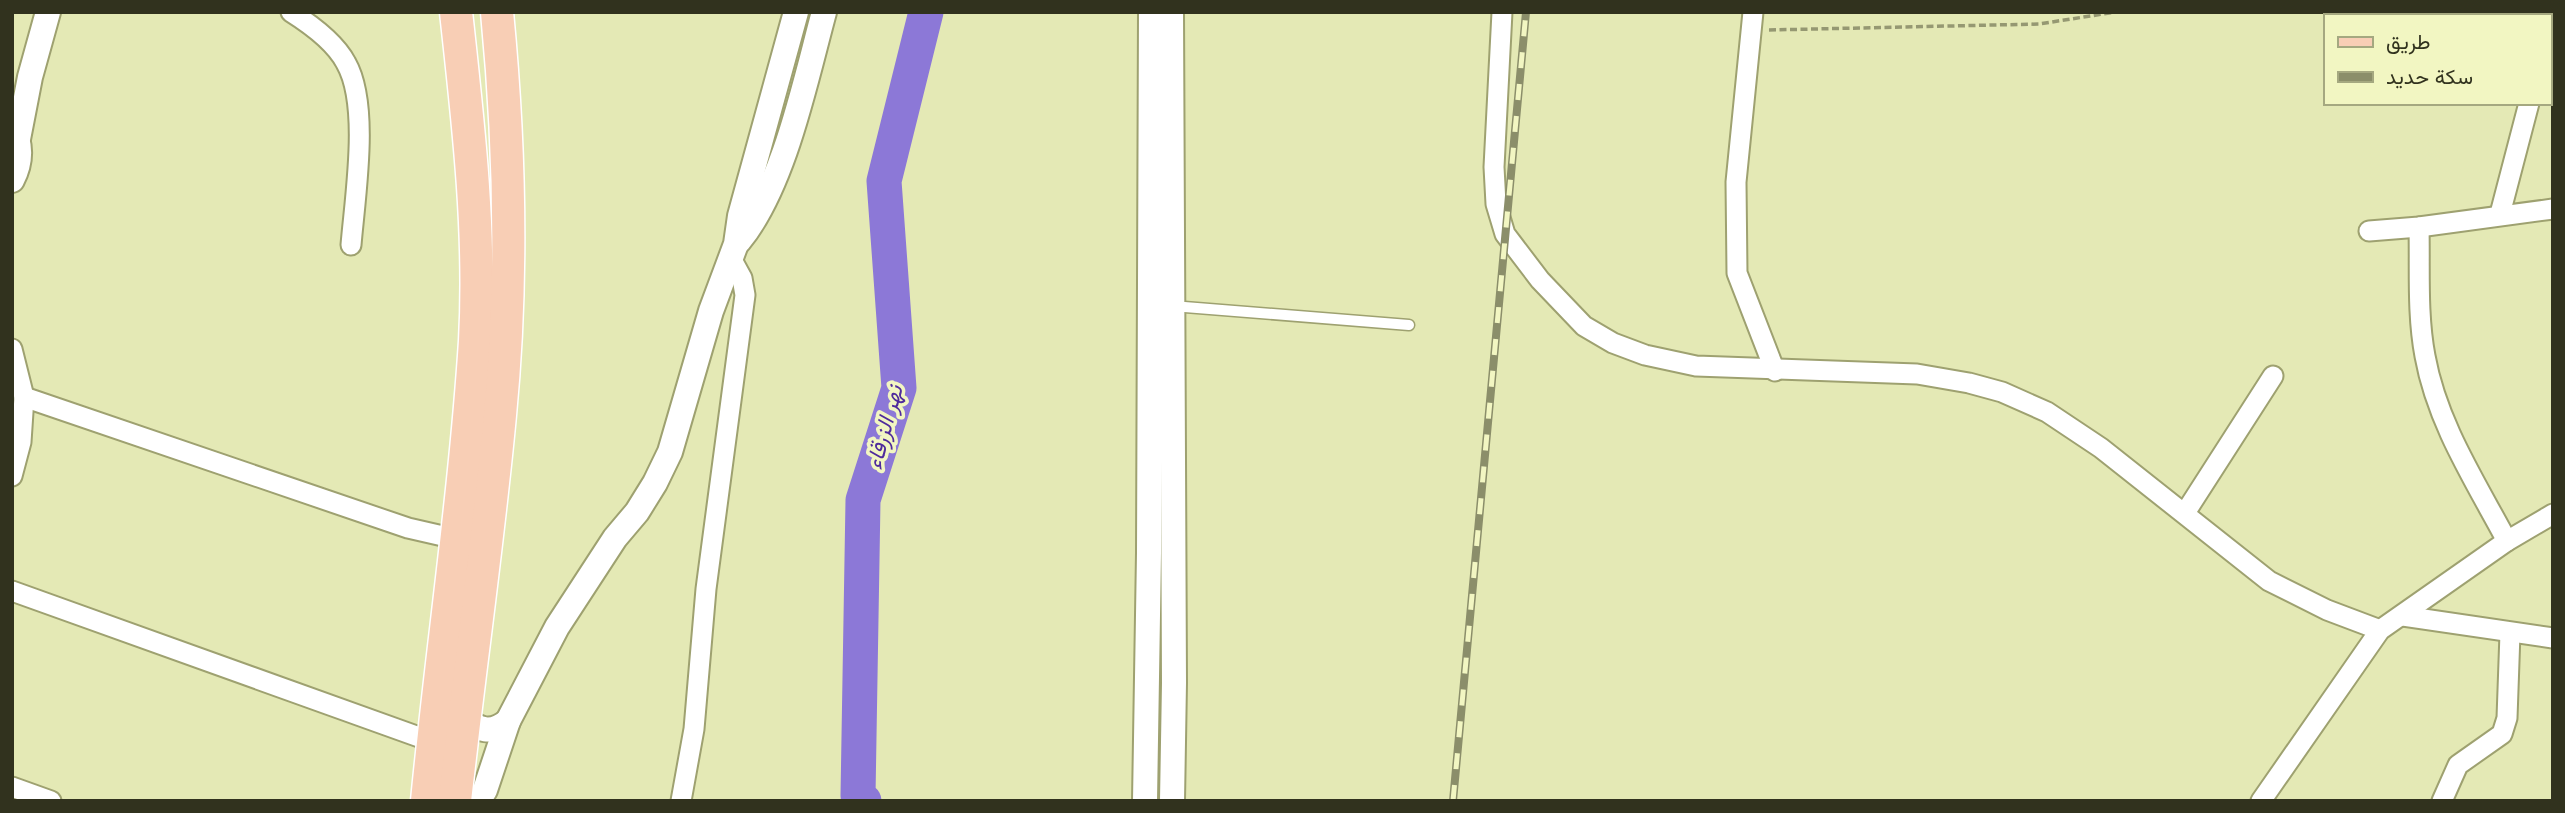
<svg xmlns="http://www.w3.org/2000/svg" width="2565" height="813" font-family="Arial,Vazirmatn,sans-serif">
<rect width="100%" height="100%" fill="#e4e9b5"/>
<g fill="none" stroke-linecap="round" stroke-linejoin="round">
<path stroke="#8c78d7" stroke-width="35" d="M864 801 858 796 863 500 899 388 884 181 926 12"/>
<defs>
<path id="service" d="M1172 306 1409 325"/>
<g id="minor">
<path d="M291 12C310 24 335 42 346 63 370 105 355 196 351 245"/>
<path d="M1502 12 1494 167 1496 204 1505 234 1540 280 1584 326 1613 343 1645 355 1696 366 1917 374 1969 383 2002 392 2047 412 2101 448 2269 581 2327 610 2380 630"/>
<path d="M1753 12 1736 182 1737 273 1775 371"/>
<path d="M2549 51 2553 45"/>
<path d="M2500 214 2529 103"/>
<path d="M2419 227C2420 269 2417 314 2425 356 2437 423 2475 481 2507 541"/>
<path d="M2369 231 2419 227 2553 209"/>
<path d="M12 349 24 397 21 442 12 476"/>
<path d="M24 397 408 528 456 539"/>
<path d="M2185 513 2273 376"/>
<path d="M12 591 433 742"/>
<path d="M2403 616 2553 638"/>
<path d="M12 787 51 801"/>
<path d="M681 801 694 729 706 589 745 295 742 278 731 258"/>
<path d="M2261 801 2380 630 2507 541 2553 514"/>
<path d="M2442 801 2458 765 2502 734 2507 718 2510 633"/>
</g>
<g id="tertiary">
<path d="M1171 12 1174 683 1172 801"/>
<path d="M12 124C21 144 22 161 12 180"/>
<path d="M18 139 30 77 48 12"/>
<path d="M739 241C784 186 805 82 824 12"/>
<path d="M464 715C477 732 492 734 508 721"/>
<path d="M478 801 485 790 508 721 557 627 615 538 637 512 655 483 670 452 711 311 736 244 740 216 796 12"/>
<path d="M1145 801 1149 553 1151 12"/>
</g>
<g id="primary">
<path d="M427 801C442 647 465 495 475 341 481 231 468 121 456 12"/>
<path d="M455 801C469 672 488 544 500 415 513 281 510 146 497 12"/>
</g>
</defs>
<use href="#service" stroke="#9ea170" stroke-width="13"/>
<use href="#minor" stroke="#9ea170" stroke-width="23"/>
<use href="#tertiary" stroke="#9ea170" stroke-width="28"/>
<use href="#primary" stroke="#fff" stroke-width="35"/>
<path stroke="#959872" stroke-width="3.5" stroke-dasharray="7 3.5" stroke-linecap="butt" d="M1769 30 2039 24 2116 12"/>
<use href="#service" stroke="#fff" stroke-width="10"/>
<use href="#minor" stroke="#fff" stroke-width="19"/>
<use href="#tertiary" stroke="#fff" stroke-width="24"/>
<use href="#primary" stroke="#f8ceb5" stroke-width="32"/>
<defs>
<path id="rail" d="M1453 801 1526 12"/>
</defs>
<use href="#rail" stroke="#8b8e6a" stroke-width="8"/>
<use href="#rail" stroke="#f2f6c2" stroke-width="5" stroke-dasharray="16" stroke-linecap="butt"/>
</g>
<g text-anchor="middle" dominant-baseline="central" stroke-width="7" stroke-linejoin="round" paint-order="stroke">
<g font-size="23" font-style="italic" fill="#4f2b9c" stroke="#f2f6c2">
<text transform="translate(884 427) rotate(-75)">نهر الزرقاء</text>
</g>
</g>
<rect width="2565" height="813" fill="none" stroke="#31321e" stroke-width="28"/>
<rect x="2324" y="14" width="228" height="91" fill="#f2f6c2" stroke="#a5a880" stroke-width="2"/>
<rect x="2338" y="37" width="35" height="10" fill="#f8ceb5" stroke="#a5a880" stroke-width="2"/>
<text x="2386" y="49" font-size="21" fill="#31321e">طريق</text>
<rect x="2338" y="72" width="35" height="10" fill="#8b8e6a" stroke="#a5a880" stroke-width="2"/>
<text x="2386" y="84" font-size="21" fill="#31321e">سكة حديد</text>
</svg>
